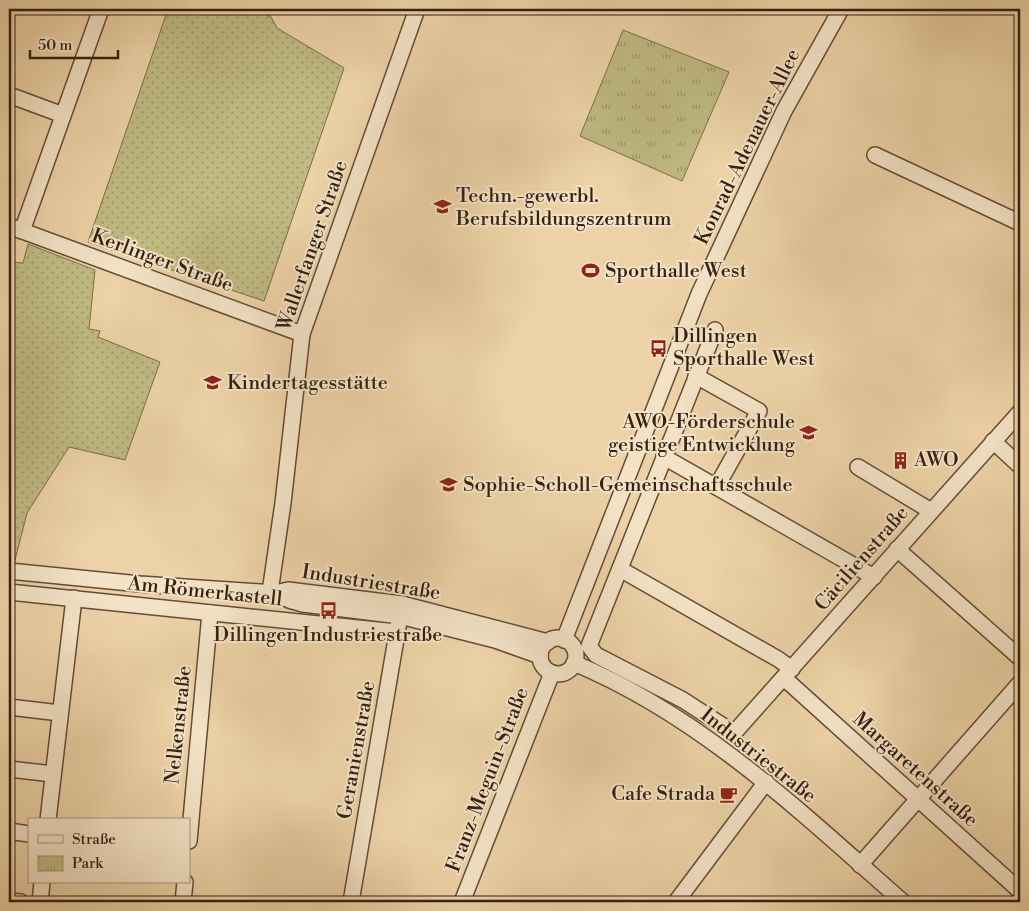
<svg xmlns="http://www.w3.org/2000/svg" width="1029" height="911" font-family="'Libre Bodoni',serif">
<defs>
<pattern id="grass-dots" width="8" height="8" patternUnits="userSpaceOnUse" patternTransform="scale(1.25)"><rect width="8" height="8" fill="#bfba82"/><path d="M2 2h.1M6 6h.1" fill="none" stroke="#9c9769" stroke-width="1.8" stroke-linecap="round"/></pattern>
<pattern id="park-tufts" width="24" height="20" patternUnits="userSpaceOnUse" patternTransform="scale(1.25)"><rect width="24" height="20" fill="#bfba82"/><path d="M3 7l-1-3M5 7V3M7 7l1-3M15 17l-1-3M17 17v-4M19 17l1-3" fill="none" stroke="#9c9769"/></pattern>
</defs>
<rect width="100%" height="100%" fill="#ecd2a6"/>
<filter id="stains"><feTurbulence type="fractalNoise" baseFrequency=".004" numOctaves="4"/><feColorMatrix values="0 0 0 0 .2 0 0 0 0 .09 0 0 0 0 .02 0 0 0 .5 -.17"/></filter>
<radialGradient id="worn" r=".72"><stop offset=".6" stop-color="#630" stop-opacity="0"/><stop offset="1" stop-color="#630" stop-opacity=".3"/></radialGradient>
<g fill="url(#grass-dots)" stroke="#7a6d4a">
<path d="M168 9H256L271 17 277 28 344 68 264 301 88 242Z"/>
<path d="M28 244 95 270 89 329 100 331 98 337 160 362 125 460 69 447 27 513 14 564 9 563V262L23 263Z"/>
</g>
<path fill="url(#park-tufts)" stroke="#7a6d4a" d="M623 30 729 72 682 181 580 136Z"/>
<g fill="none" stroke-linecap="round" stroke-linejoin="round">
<defs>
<g id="minor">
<path d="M9 95 63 115"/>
<path d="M875 155 1020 223"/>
<path d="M9 226 302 334"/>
<path d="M22 231 101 9"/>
<path d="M715 330 589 646 596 655 683 700 734 733 1020 412"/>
<path d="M696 376 759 411 717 486"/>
<path d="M993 441 1020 466"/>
<path d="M664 457 874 577"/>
<path d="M858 467 931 511"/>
<path d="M897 549 1020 658"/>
<path d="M620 569 778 659 792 669"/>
<path d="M9 571 140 584 275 593 288 590 402 604 548 642"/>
<path d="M9 592 397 632"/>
<path d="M270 592 283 503 302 334 417 9"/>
<path d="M276 593 289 600 303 604 400 616 495 640 540 656"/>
<circle cx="558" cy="656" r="18"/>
<path d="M564 640 699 294 784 111 841 9"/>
<path d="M574 663C701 716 802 813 903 902"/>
<path d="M784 678 1020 891"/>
<path d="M9 707 60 713"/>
<path d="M9 769 53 774"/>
<path d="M48 820 74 598"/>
<path d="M9 831 29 834"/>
<path d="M189 841 210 613"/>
<path d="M860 865 1020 683"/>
<path d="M9 901 21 902"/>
<path d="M40 902 42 882"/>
<path d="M183 902 185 882"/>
<path d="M351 902 402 604"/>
<path d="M462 902 552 673"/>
<path d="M676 902 766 782"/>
</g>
</defs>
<use href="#minor" stroke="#644c37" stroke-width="18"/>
<use href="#minor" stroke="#f3e2c5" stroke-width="15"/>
</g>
<defs>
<symbol id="school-bare" viewBox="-9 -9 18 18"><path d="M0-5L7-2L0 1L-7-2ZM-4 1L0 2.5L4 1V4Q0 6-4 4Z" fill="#8f2418" stroke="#f3e2c5" stroke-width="2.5" paint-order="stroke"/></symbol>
<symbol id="stadium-bare" viewBox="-9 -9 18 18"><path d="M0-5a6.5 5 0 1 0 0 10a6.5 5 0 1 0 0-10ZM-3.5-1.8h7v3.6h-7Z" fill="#8f2418" stroke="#f3e2c5" stroke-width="2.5" paint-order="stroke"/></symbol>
<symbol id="bus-bare" viewBox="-9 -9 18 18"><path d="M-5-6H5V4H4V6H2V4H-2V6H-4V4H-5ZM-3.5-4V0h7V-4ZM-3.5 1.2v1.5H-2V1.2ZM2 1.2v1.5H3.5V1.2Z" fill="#8f2418" stroke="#f3e2c5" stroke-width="2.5" paint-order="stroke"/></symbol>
<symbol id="building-bare" viewBox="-9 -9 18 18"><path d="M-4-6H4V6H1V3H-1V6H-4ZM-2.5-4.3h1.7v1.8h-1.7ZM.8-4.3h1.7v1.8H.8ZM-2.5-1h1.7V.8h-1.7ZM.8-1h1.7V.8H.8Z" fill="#8f2418" stroke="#f3e2c5" stroke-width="2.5" paint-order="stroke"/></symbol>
<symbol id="cafe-bare" viewBox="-9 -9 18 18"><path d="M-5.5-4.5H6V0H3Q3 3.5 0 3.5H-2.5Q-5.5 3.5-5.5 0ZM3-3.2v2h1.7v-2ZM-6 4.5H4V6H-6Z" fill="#8f2418" stroke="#f3e2c5" stroke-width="2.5" paint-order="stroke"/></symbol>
</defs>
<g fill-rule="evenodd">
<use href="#school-bare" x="430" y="194" width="25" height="25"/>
<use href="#stadium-bare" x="578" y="258" width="25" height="25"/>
<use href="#bus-bare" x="646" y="336" width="25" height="25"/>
<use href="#school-bare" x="200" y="370" width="25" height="25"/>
<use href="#school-bare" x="796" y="420" width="25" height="25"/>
<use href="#building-bare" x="888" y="448" width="25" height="25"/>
<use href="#school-bare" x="436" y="472" width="25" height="25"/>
<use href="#bus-bare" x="316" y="598" width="25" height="25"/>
<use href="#cafe-bare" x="716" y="782" width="25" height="25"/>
</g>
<g text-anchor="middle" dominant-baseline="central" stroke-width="4" stroke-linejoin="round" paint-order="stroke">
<g font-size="20" fill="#362012" stroke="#f3e2c5">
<text transform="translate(748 147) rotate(-64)">Konrad-Adenauer-Allee</text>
<text transform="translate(313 246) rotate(-71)">Wallerfanger Straße</text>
<text transform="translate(162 261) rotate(20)">Kerlinger Straße</text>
<text transform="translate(862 559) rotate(-49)">Cäcilienstraße</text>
<text transform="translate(371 583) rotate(9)">Industriestraße</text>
<text transform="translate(205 592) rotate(6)">Am Römerkastell</text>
<text transform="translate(179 725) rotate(-84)">Nelkenstraße</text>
<text transform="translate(357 750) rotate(-80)">Geranienstraße</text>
<text transform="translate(758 756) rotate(38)">Industriestraße</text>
<text transform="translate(915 770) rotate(42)">Margaretenstraße</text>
<text transform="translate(488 780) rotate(-69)">Franz-Meguin-Straße</text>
</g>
<g font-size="20" fill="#362012" stroke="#f3e2c5" text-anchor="start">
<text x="456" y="196">Techn.-gewerbl.<tspan x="456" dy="23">Berufsbildungszentrum</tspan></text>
<text x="605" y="271">Sporthalle West</text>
<text x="673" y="336">Dillingen<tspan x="673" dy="23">Sporthalle West</tspan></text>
<text x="227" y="383">Kindertagesstätte</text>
<text x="795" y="422" text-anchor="end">AWO-Förderschule<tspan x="795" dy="23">geistige Entwicklung</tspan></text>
<text x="914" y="460">AWO</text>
<text x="463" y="485">Sophie-Scholl-Gemeinschaftsschule</text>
<text x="328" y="635" text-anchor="middle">Dillingen Industriestraße</text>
<text x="715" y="794" text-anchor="end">Cafe Strada</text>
</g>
</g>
<rect width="1029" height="911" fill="none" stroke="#ecd2a6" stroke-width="30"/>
<rect x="10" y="10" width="1009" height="891" fill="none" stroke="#362012" stroke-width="2.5"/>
<rect x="15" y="15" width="999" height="881" fill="none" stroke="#362012"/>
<rect x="28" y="818" width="162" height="65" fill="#f3e2c5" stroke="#a7947d"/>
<rect x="38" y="835" width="25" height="8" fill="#f3e2c5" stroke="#a7947d"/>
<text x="72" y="844" font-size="15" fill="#362012">Straße</text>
<rect x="38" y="856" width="25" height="15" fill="url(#park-tufts)" stroke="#a7947d"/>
<text x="72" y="868" font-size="15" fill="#362012">Park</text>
<path d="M30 50v8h88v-8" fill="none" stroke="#362012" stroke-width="2.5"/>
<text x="38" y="50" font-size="15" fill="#362012" stroke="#f3e2c5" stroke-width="4" paint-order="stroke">50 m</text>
<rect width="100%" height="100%" filter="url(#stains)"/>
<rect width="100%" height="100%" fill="url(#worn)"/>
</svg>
